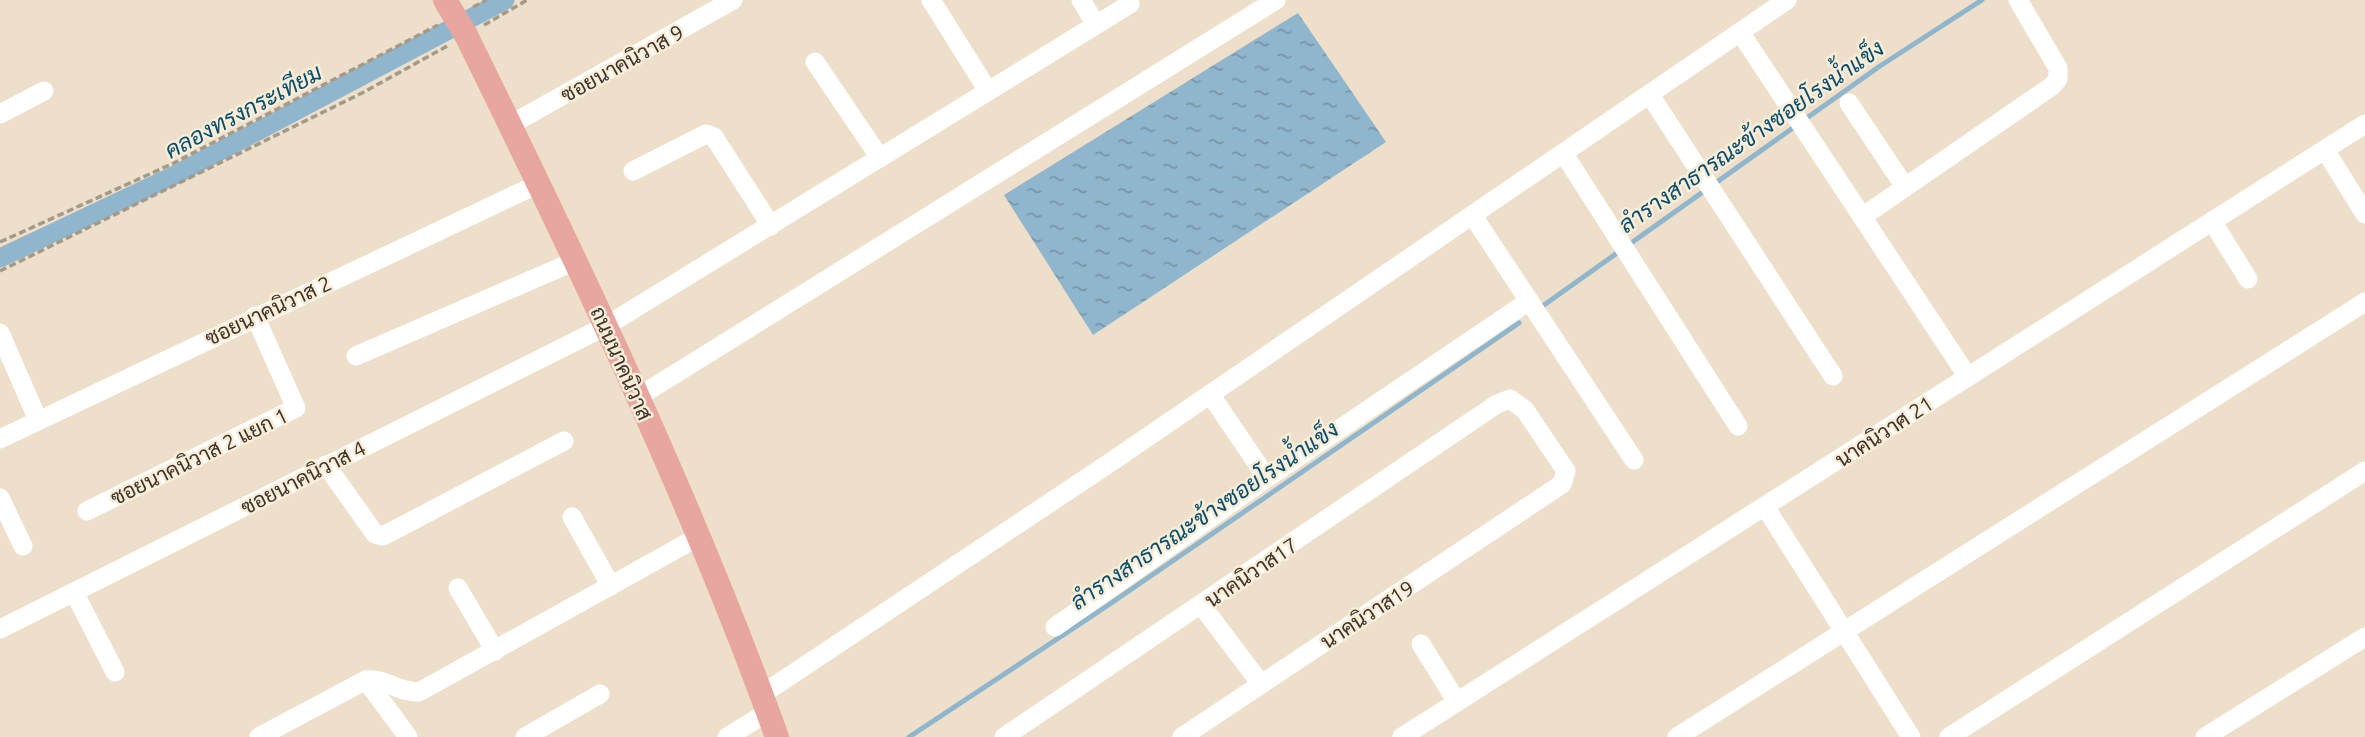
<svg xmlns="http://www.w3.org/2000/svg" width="2365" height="737" font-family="Ubuntu,Sarabun,sans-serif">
<defs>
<pattern id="water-ripples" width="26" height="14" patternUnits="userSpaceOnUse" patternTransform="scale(1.75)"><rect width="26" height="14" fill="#90b6cd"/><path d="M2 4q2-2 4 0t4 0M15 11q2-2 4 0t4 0" fill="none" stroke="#7795a7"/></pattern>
</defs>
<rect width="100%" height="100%" fill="#eedfca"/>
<path fill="url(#water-ripples)" d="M1298 13 1386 142 1093 335 1004 195Z"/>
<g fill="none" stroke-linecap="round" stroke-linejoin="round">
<g stroke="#90b6cd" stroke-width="5">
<path d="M1544 305 1880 66 1982 0"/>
<path d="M909 737 1107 606 1519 323"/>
</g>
<path stroke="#90b6cd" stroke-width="19" d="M0 258 175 175 505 0"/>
<g stroke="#a59a8a" stroke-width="3.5" stroke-dasharray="7 3.5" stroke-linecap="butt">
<path d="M473 7 487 0"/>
<path d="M484 25 527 0"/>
<path d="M0 242 174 163 438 25"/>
<path d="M0 271 364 92 449 45"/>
</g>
<g stroke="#fff" stroke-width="19">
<path d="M931 0 988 91"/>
<path d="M1081 0 1095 23"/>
<path d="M1740 32 1968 377"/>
<path d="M815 62 880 158"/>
<path d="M1650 95 1833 376"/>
<path d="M1849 103 1905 187"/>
<path d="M0 114 44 91"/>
<path d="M510 125 733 0"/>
<path d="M2325 150 2365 214"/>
<path d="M1564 154 1738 426"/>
<path d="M633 171 706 134 714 137 771 226"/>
<path d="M1473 216 1634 460"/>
<path d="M1862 217 2052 86 2058 79V68L2018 0"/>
<path d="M2212 221 2248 279"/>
<path d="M0 333 38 420"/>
<path d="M356 356 575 261"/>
<path d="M1210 394 1267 478"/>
<path d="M638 397 1276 0"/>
<path d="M0 439 538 184"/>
<path d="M326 465 375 534 383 536 564 441"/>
<path d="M0 498 23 546"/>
<path d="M1766 508 1911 737"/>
<path d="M87 511 296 408 255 316"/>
<path d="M572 517 611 586"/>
<path d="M458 588 495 651"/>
<path d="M74 592 115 672"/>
<path d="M1202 606 1261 684"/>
<path d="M1055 627 1267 478 1529 301"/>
<path d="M0 629 606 326 1130 4"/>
<path d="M1421 644 1457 702"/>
<path d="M366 680 408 737"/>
<path d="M761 695 1108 464 1787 0"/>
<path d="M259 737 366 680C387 678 398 693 419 692L698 537"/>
<path d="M525 737 600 694"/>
<path d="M727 737 768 712"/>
<path d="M1004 737 1497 404 1510 399 1525 410 1566 471 1562 484 1182 737"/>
<path d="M1402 737 2365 124"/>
<path d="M1677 737 2365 302"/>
<path d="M1949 737 2365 471"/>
<path d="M2205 737 2365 637"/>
</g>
<path stroke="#e8a6a1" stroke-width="24" d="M445 0 466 35C579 265 690 496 777 737"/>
</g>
<g text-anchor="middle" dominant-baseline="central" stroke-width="5" stroke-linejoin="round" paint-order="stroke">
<g font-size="21" fill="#3b352d" stroke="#fbedd7">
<text transform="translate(622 63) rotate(-29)">ซอยนาคนิวาส 9</text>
<text transform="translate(268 310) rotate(-25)">ซอยนาคนิวาส 2</text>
<text transform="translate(622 363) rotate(66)">ถนนนาคนิวาส</text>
<text transform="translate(1884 431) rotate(-33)">นาคนิวาศ 21</text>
<text transform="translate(199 456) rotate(-26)">ซอยนาคนิวาส 2 แยก 1</text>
<text transform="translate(303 477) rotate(-27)">ซอยนาคนิวาส 4</text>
<text transform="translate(1251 572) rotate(-34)">นาคนิวาส17</text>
<text transform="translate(1367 614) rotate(-33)">นาคนิวาส19</text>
</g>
<g font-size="23" font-style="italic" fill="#064e6f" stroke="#fbedd7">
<text transform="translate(243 111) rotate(-28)">คลองทรงกระเทียม</text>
<text transform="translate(1751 136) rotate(-35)">ลำรางสาธารณะข้างซอยโรงน้ำแข็ง</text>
<text transform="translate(1204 515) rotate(-34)">ลำรางสาธารณะข้างซอยโรงน้ำแข็ง</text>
</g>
</g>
</svg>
